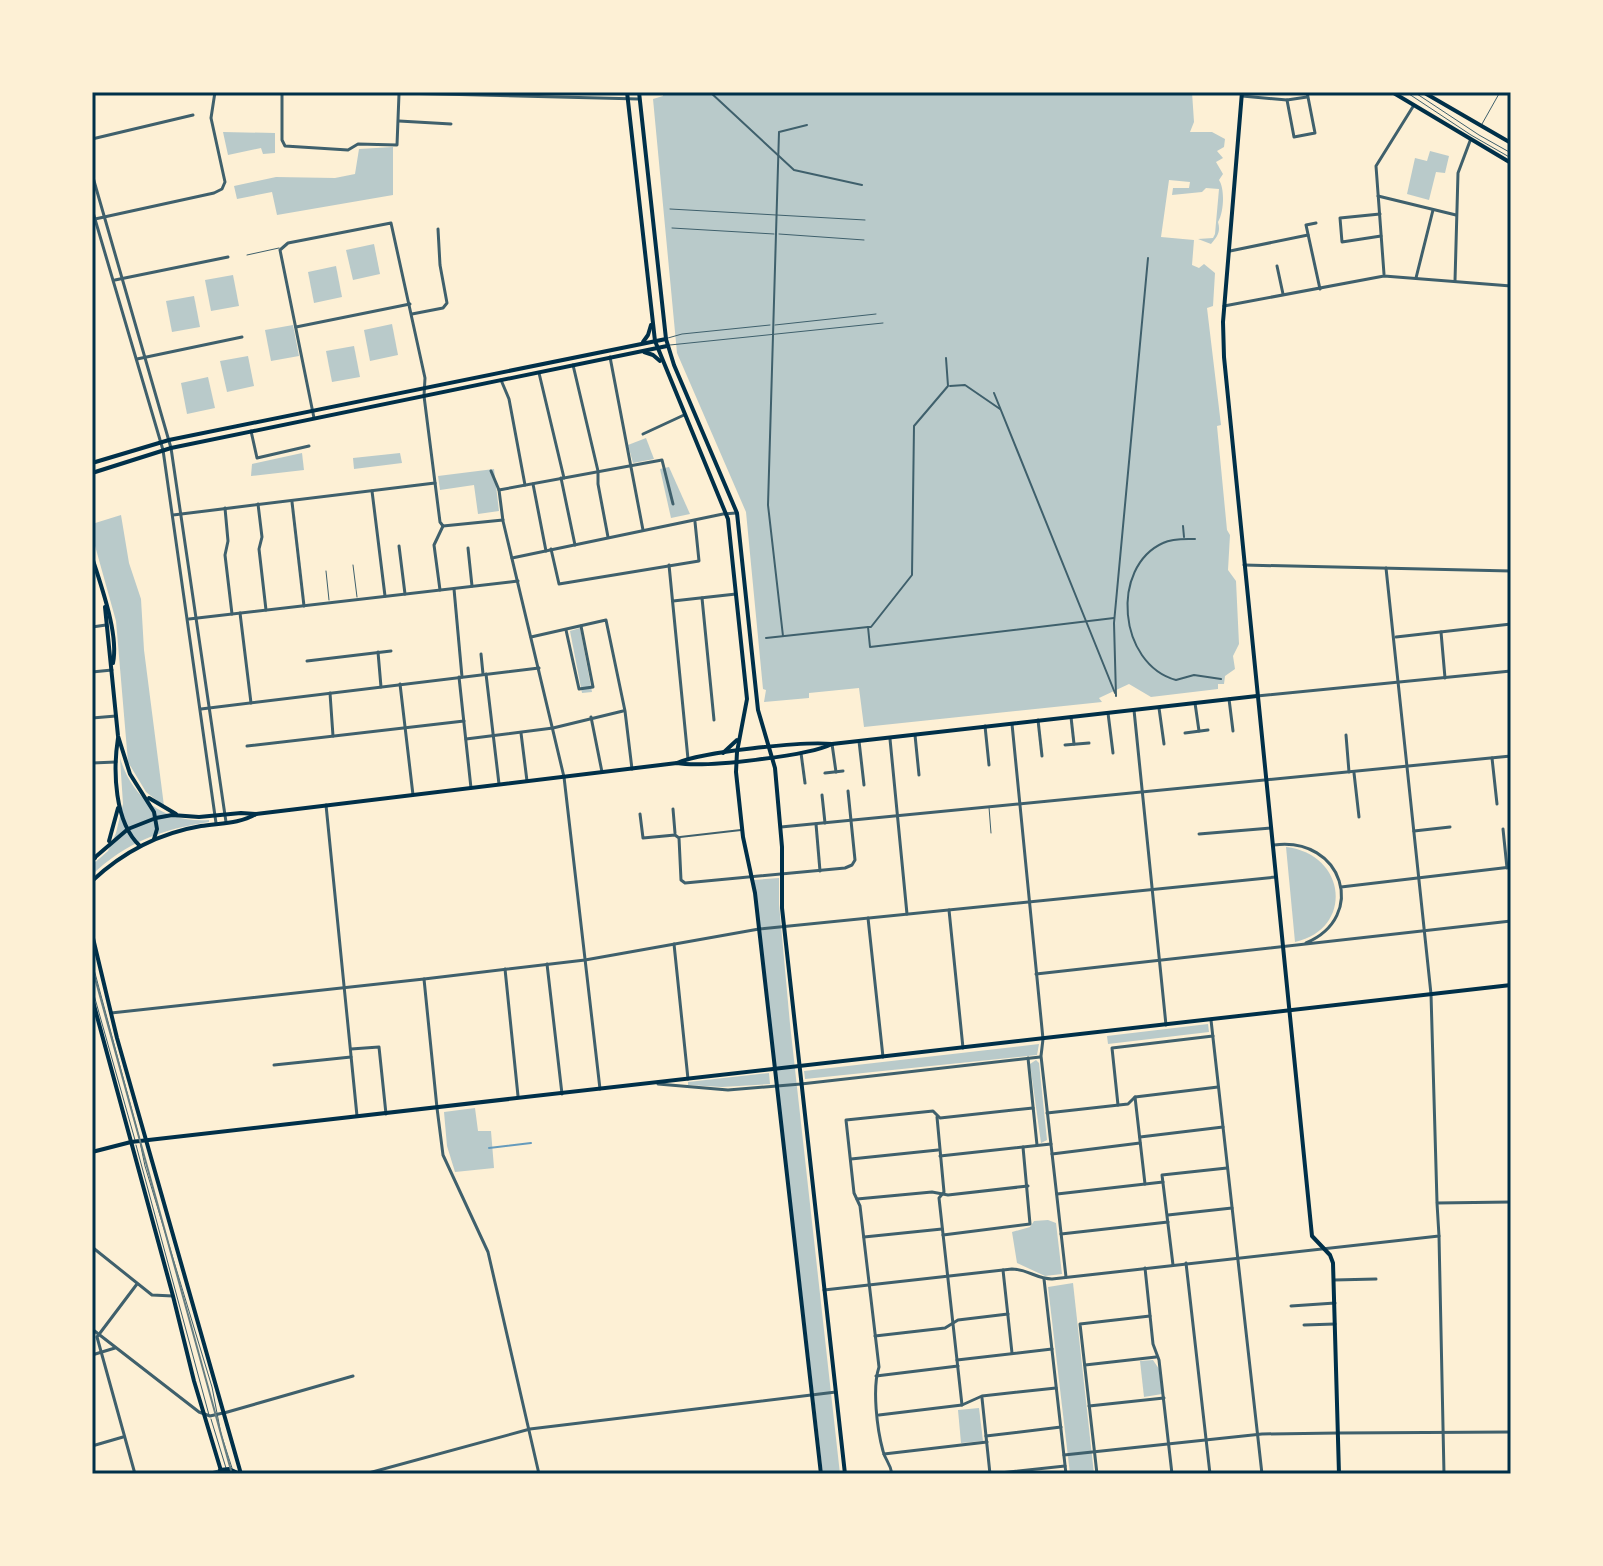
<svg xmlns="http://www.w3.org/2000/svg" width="1603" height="1566" font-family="'Sofia Sans Condensed',sans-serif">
<rect width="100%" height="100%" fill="#fdf0d5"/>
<g fill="#b9caca">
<path d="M663 92H1192L1194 122 1190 132H1212L1225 139 1224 147 1217 151 1223 158 1216 162 1223 174 1219 180C1225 189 1224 212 1218 222 1221 232 1217 237 1211 244L1198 239 1213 238 1215 234 1219 189 1206 188 1202 192 1172 195 1173 188H1189L1190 182 1169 180 1161 237 1194 240 1192 265 1199 268 1204 264 1215 273 1213 306 1207 308 1221 425 1217 426 1227 530 1230 535 1228 570 1236 581 1239 644 1233 656 1235 669 1225 676 1224 684H1218V689L1151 697 1129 684 1099 698 1102 702 864 727 859 688 809 693V698L764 702 766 690 763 689 746 512 677 353 653 99 663 96Z"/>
<path d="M223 132 275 133V153L263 154 261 148 228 155Z"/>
<path d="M393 147V195L277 215 272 192 237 199 234 186 276 177 335 178 355 174 359 149Z"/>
<path d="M1430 151 1449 156 1445 173 1436 172 1429 200 1407 194 1415 158 1427 161Z"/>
<path d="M374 244 380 274 353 280 346 250Z"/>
<path d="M336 266 342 297 314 303 308 272Z"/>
<path d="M233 275 239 306 211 311 205 280Z"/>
<path d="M194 296 200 327 172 332 166 301Z"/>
<path d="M392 324 398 355 370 361 364 330Z"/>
<path d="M293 325 299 356 271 361 265 330Z"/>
<path d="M354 346 360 377 332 382 326 351Z"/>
<path d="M248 356 254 386 227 392 220 361Z"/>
<path d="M208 377 215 408 187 414 181 383Z"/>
<path d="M646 438 654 459 633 463 628 445Z"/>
<path d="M302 453 304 470 251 476 252 464Z"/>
<path d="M400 453 402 463 354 469 353 458Z"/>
<path d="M669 467 690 514 671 518 660 469Z"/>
<path d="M494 469 499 511 478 514 474 485 440 490 438 476Z"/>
<path d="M121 515 129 563 141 599 144 650 164 806 146 792 128 762 116 621 92 535V524Z"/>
<path d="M580 628 592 692 582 693 570 631Z"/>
<path d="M120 758C133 800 165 823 209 820V822C163 829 126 842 92 875V865L108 851 116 833 123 804Z"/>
<path d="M1286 847C1347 854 1354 929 1295 942Z"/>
<path d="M779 878V904L790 1024 840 1474H823L754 880Z"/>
<path d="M1208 1024 1209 1032 1108 1044 1107 1036Z"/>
<path d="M1039 1044 1037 1055 805 1079 804 1071Z"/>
<path d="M1036 1060 1039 1063 1047 1140 1041 1143 1030 1064Z"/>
<path d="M769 1073 770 1084 722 1087 688 1085V1082Z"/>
<path d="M475 1108 478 1131H491L494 1168 455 1172 447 1146 444 1112Z"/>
<path d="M1048 1220 1056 1223 1062 1274 1045 1276 1017 1263 1012 1232 1030 1227 1034 1221Z"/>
<path d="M1073 1283 1094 1474H1070L1048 1287Z"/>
<path d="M1153 1360 1159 1369 1162 1394 1144 1397 1140 1361Z"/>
<path d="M979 1408 983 1441 961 1443 958 1410Z"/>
</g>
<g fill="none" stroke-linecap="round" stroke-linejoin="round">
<path stroke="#669bbc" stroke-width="2" d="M489 1148 531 1143"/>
<g stroke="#3f606c" stroke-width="1">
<path d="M1406 92 1471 135 1511 158"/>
<path d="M1414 92 1479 135 1511 153"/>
<path d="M1482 124 1500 92"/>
<path d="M670 209 865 220"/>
<path d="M672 228 774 234"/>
<path d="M779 234 864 240"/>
<path d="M247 255 279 248"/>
<path d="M775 325 876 314"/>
<path d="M668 338 682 334 770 325"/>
<path d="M670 345 883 323"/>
<path d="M353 565 357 597"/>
<path d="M326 571 329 600"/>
<path d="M989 807 991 833"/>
<path d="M92 962 139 1137"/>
<path d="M92 988 135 1140"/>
<path d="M140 1142 145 1166 212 1387 221 1434 232 1468"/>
<path d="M136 1145 209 1415"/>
<path d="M211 1419 226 1468"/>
</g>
<g stroke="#3f606c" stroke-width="2">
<path d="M710 92 794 170 862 185"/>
<path d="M946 358 948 386 914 426 912 575 871 627H868L870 647 1114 618"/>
<path d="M950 386 965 385 1000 409"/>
<path d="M994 393 1115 693"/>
<path d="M1183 526 1184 537"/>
<path d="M1195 539C1185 539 1173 538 1163 543 1110 567 1118 664 1176 680L1194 675 1221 679"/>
<path d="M783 636 768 505 779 132 807 125"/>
<path d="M766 638 868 627"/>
<path d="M1116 696 1114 623 1148 258"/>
<path d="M680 837 741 830"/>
</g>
<g stroke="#3f606c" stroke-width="3">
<path d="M282 92V140L285 146 348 150 358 144 397 145 399 94"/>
<path d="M399 93 639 99"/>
<path d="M1242 96 1287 100 1307 97"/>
<path d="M1287 100 1294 137 1315 133 1307 92"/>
<path d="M399 121 451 124"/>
<path d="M92 139 193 115"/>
<path d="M1378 196 1456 215"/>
<path d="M1380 214 1340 218 1342 242 1381 236"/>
<path d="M95 219 214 193 222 189 225 182 211 118 215 92"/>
<path d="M1316 223 1306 225 1320 289"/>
<path d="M1230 251 1308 235"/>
<path d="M1277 266 1283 294"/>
<path d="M1384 274 1376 166 1414 105"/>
<path d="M1416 278 1433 210"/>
<path d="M115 280 228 257"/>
<path d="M1455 281 1458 173 1470 141"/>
<path d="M1224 306 1384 276 1511 286"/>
<path d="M412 314 443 308 447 303 440 265 438 229"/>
<path d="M296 327 410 304"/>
<path d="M610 357 643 530"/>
<path d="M137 359 242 337"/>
<path d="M573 365 598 471V484L608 537"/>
<path d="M539 373 564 478"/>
<path d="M501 380 509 399 525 485"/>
<path d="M314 418 280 250 288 243 391 223 425 378 424 396 440 522 443 526"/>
<path d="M251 431 257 458 309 446"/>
<path d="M643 434 684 415"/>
<path d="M491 471 499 490 503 521 564 777 600 1089"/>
<path d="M561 478 575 545"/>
<path d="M533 484 546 551"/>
<path d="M499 490 662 460 673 504"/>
<path d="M372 491 385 596"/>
<path d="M292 502 304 606"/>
<path d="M258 504 262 537 259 549 266 610"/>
<path d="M225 508 228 541 225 555 232 614"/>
<path d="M173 515 435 483"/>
<path d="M443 526 503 520"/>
<path d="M399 546 405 594"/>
<path d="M468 548 472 586"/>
<path d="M551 549 559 584 699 561 695 522"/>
<path d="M512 558 723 514 736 513"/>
<path d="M669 565 688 759"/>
<path d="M1386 568 1431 994 1437 1202"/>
<path d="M454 589 462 677"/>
<path d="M440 590 434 545 443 526"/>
<path d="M702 598 714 720"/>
<path d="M673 601 736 594"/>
<path d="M240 613 251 703"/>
<path d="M189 619 518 581"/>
<path d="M92 627 106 625"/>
<path d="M566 630 579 689 593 687 581 626"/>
<path d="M1441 632 1445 678"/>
<path d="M531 637 606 620 625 711 632 769"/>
<path d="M1396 637 1511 624"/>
<path d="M378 652 381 687"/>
<path d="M481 654 483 674"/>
<path d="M307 661 391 651"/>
<path d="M92 672 112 670"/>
<path d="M486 674 499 784"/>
<path d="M459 677 471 788"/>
<path d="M400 684 413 795"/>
<path d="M330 693 333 736"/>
<path d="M1257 696 1511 671"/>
<path d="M1229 699 1233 731"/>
<path d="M1195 703 1199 731"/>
<path d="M1159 708 1164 744"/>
<path d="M201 709 539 668"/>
<path d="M1134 710 1166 1025"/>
<path d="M1108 713 1113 753"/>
<path d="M591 717 602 772"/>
<path d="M1071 717 1074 744"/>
<path d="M92 718 116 716"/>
<path d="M1038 720 1042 756"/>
<path d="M1012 724 1043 1039 1041 1056 1066 1277"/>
<path d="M985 726 989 765"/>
<path d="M521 733 527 781"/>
<path d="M1185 733 1208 730"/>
<path d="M915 735 919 775"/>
<path d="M1346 735 1349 772"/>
<path d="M466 739 553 728 623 711"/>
<path d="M890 739 907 914"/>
<path d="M859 741 864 785"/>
<path d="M832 744 836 772"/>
<path d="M1065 745 1089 743"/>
<path d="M247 746 464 721"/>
<path d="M801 753 805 783"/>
<path d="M1492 758 1497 804"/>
<path d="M92 763 116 762"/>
<path d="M825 773 843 771"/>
<path d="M1354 773 1359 817"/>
<path d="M822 795 825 823"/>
<path d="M326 805 357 1116"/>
<path d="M673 809 675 833"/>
<path d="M640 814 643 838 675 835 679 838 681 880 685 883 845 868 852 865 855 860 848 791"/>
<path d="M816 824 820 871"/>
<path d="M781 827 1511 756"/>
<path d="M1503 829 1507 868"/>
<path d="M1414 831 1450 827"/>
<path d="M1199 834 1271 828"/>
<path d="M1274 845C1343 836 1368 917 1306 943"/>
<path d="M1341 887 1511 867"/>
<path d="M949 910 963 1048"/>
<path d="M868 918 883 1057"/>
<path d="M674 944 688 1079"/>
<path d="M547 964 562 1094"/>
<path d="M505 969 518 1096"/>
<path d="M1036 974 1511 921"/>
<path d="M424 979 585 960 759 929 1276 877"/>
<path d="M1211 1020 1262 1474"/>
<path d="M351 1049 379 1047 386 1114"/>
<path d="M1028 1058 1037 1145"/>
<path d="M274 1065 351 1057"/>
<path d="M658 1084 728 1090 801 1084 1040 1057"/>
<path d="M1135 1097 1145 1184"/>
<path d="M1118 1105 1112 1048 1213 1036"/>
<path d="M437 1108 443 1155 488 1252 539 1474"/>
<path d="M1047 1113 1128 1104 1135 1097 1218 1087"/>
<path d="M937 1117 944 1192 939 1198 962 1405"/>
<path d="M1140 1137 1223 1127"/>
<path d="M1052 1154 1140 1143"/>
<path d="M940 1156 1051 1144"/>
<path d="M851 1159 938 1150"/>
<path d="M1057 1194 1163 1182"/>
<path d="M857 1199 932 1192 948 1195 1028 1186"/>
<path d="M1168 1215 1232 1208"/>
<path d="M1061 1234 1168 1222"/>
<path d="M943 1235 1030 1224 1023 1147"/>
<path d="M1439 1236 1444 1474"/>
<path d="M864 1237 942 1229"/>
<path d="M92 1247 152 1295 173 1296"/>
<path d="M1186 1263 1210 1474"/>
<path d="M1173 1265 1162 1175 1227 1168"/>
<path d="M1145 1268 1153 1344 1159 1360 1172 1474"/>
<path d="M1003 1270 1012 1353"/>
<path d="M1044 1279 1066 1474"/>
<path d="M1334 1280 1376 1279"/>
<path d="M1291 1306 1335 1303"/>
<path d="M1304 1325 1335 1324"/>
<path d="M875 1336 945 1328 958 1320 1008 1314"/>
<path d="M92 1355 115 1348"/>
<path d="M957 1360 1052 1349"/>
<path d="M1085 1365 1156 1357"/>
<path d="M876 1376 958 1366"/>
<path d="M982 1398 990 1474"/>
<path d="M1089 1406 1164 1398"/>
<path d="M224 1413 353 1376"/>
<path d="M879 1415 962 1405 982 1396 1056 1388"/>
<path d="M986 1436 1061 1427"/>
<path d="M92 1446 123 1437"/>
<path d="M884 1454 987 1442"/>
<path d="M1064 1455 1262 1434 1338 1433"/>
<path d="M135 1474 97 1337 137 1284"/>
<path d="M207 1474 219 1471"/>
<path d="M365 1474 530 1429 836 1392"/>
<path d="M892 1474C890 1462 885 1460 883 1451 877 1429 872 1388 879 1367L860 1206 854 1193 846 1120 933 1111 940 1118 1033 1108"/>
<path d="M991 1474 1065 1466"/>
<path d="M1097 1474 1080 1324 1150 1316"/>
</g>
<g stroke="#3f606c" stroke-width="3">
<path d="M92 174 171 448 226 822"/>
<path d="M92 209 163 450 216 823"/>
<path d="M1244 565 1511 571"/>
<path d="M111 1013 424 979 437 1108"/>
<path d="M824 1290 1012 1269C1027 1269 1037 1279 1052 1279L1439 1236 1437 1203 1511 1202"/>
<path d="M92 1329 199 1412 210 1416 223 1413"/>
<path d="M1339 1433 1511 1432"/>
</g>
<g stroke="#003049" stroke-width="4">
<path d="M627 92 655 341 728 519 747 699 737 752 736 772 743 837 755 893 821 1474"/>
<path d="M639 92 666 339 674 365 737 513 758 710 775 768 782 847V908L845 1474"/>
<path d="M1242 92 1223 322 1224 357 1312 1236 1330 1255 1333 1263 1339 1474"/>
<path d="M643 342 648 335 651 325"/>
<path d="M644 352 653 355 660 361"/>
<path d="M92 463 169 440 666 339"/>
<path d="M92 473 171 448 667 346"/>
<path d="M92 557C101 586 119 634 113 663"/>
<path d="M105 607 118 736 130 774 154 812 157 829 154 839"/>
<path d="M118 738C113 770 114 822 140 846"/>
<path d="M723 753 737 740"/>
<path d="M677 763C701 752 804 741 832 744L1257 696"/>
<path d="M149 798 176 814"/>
<path d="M109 841 118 808"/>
<path d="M93 859 128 829 156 818 172 815 199 817 241 813 256 814 677 763C704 768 808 756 832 744"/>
<path d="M92 881C123 852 160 833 201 826 219 823 240 824 256 814"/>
<path d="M92 1152 131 1142 1511 985"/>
</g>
<g stroke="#003049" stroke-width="4">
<path d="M1392 92 1511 163"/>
<path d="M1423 92 1511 143"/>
<path d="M92 858H95"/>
<path d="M92 934 117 1038 241 1474"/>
<path d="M92 998 173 1296 194 1381 222 1474"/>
<path d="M220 1470 229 1469 240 1474"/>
</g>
<path stroke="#657d81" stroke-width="2" d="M92 967 232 1474"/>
</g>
<rect width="1603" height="1566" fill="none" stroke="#fdf0d5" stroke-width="188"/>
<rect x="94" y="94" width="1415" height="1378" fill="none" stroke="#003049" stroke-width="3"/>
</svg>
